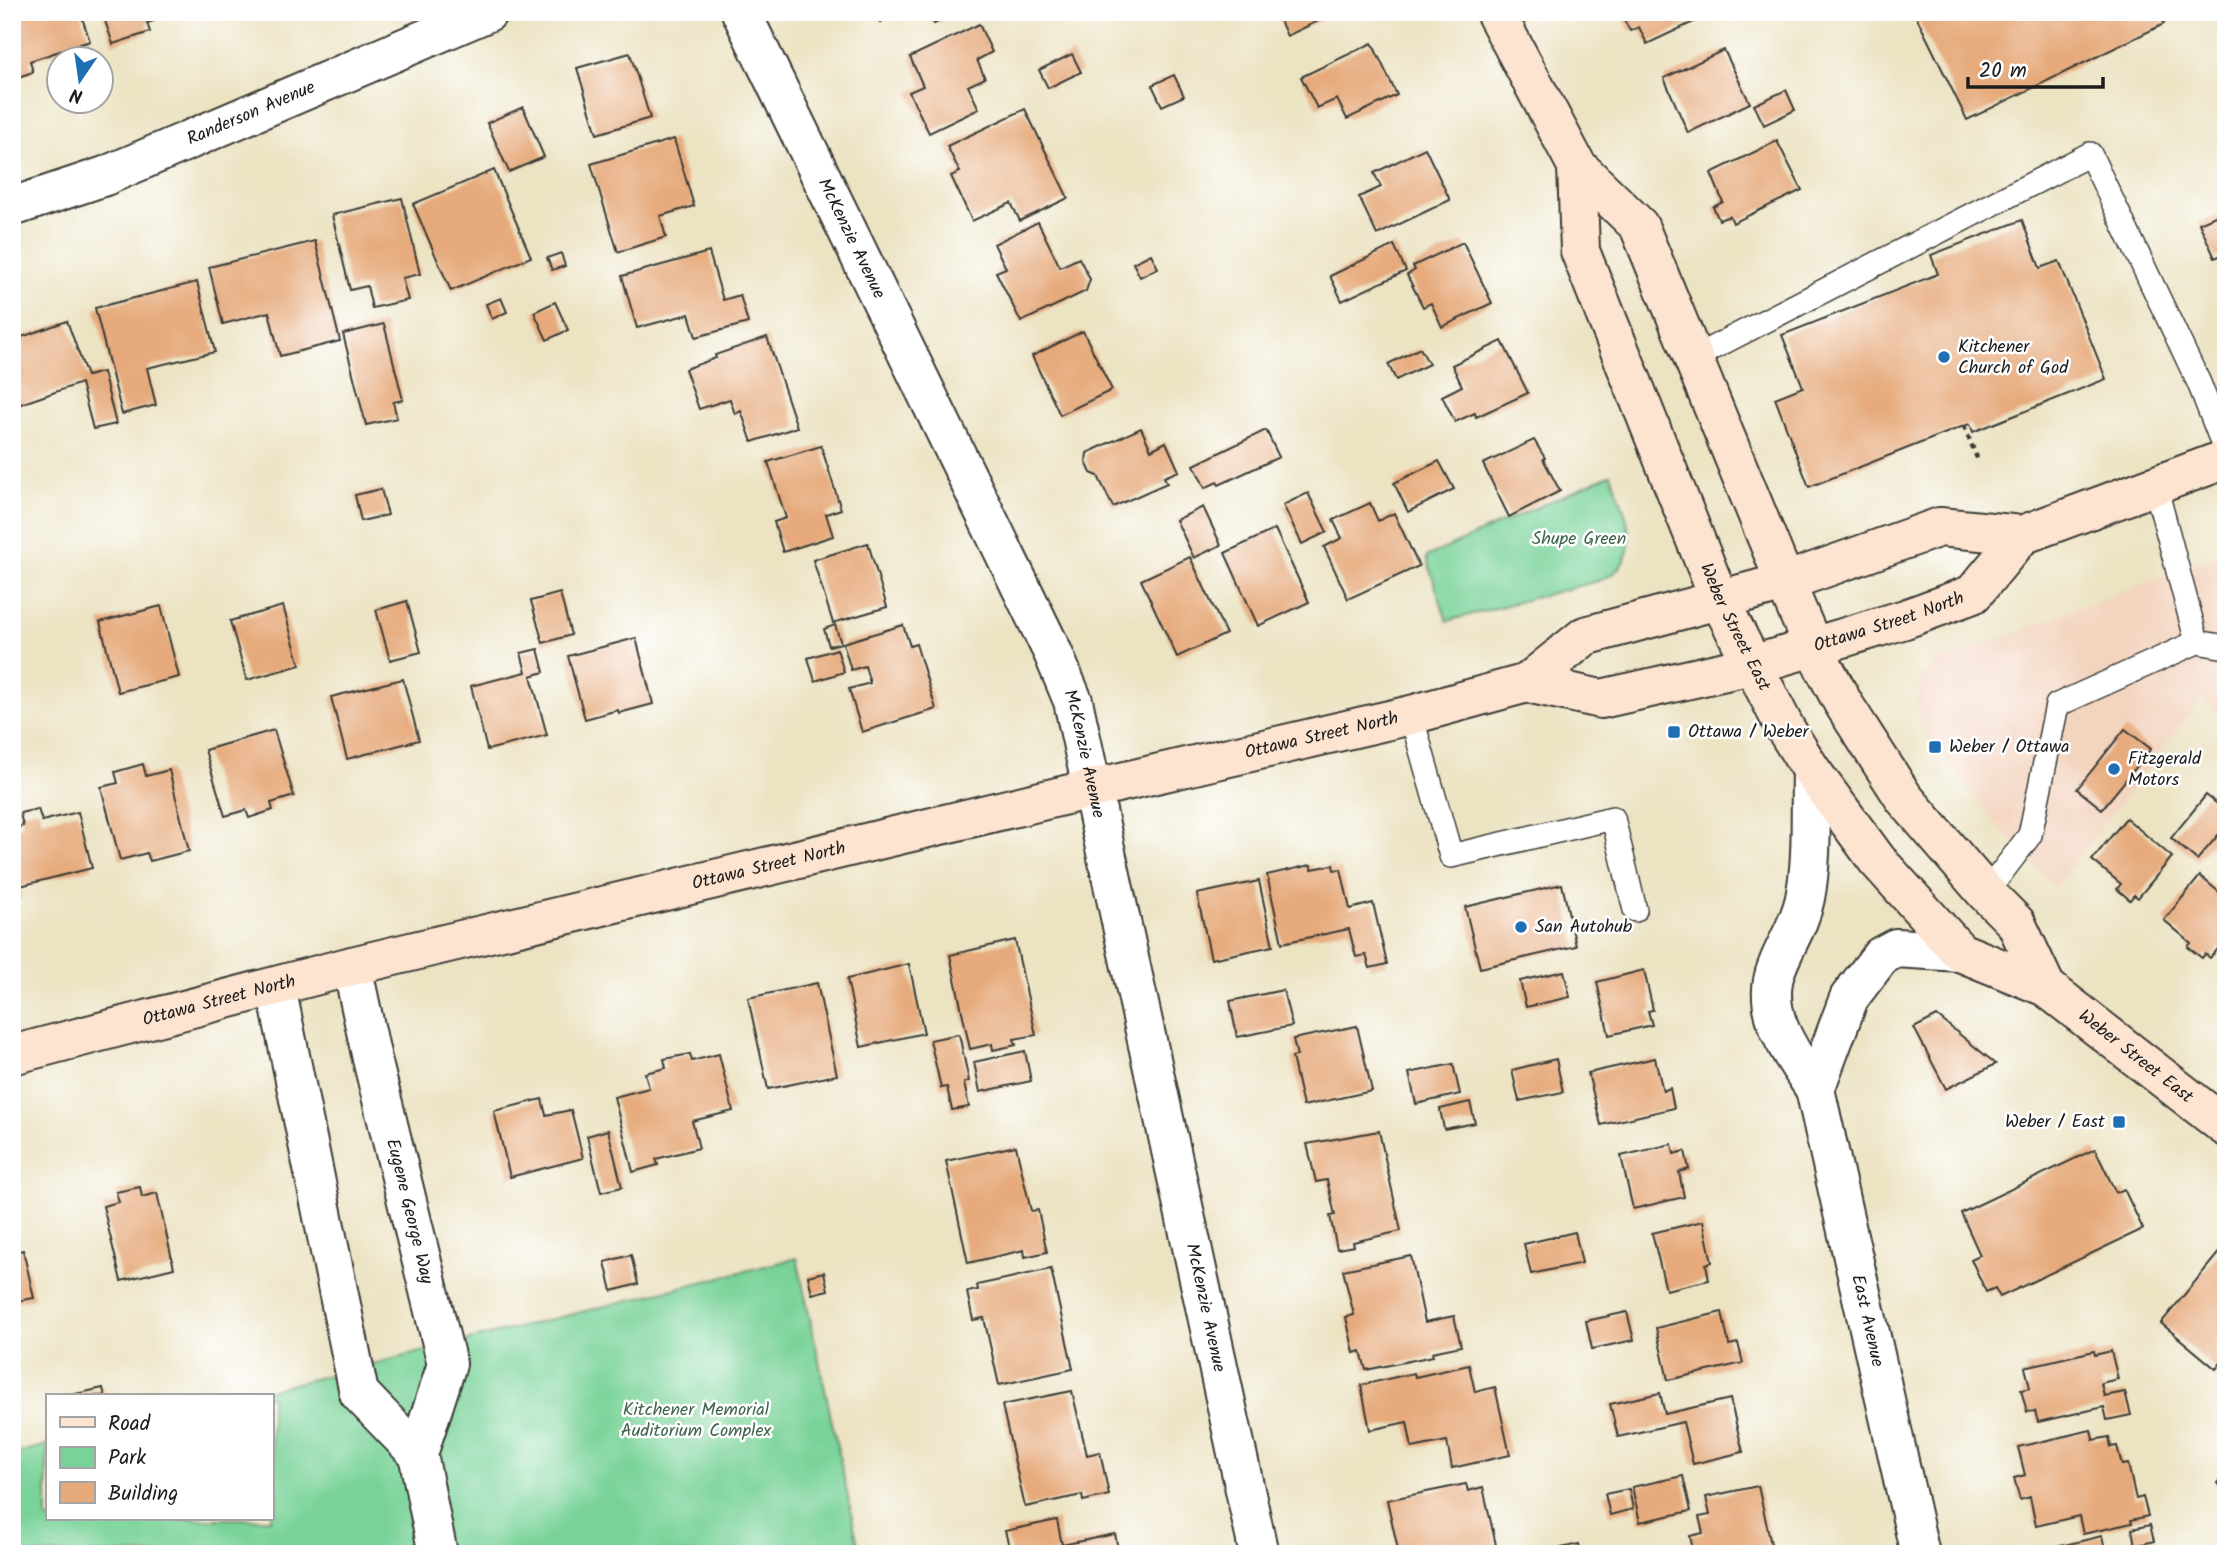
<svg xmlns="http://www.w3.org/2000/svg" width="2238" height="1566" font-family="Kalam,sans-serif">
<rect width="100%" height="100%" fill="#fff"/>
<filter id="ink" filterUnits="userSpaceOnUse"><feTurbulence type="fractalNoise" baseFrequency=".0143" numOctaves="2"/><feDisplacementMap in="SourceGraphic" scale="14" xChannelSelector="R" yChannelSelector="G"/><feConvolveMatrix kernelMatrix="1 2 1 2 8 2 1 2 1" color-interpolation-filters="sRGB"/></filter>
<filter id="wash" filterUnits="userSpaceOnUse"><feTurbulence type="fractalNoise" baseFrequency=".00686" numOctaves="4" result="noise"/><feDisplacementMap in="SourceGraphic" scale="28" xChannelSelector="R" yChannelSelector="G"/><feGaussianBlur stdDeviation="1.57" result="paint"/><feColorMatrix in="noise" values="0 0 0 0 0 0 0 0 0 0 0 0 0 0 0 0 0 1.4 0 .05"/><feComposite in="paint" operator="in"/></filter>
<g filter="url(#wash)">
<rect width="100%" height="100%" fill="#ece3c3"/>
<path fill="#f3d4bf" d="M2226 552V719L2201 699 2055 887 2002 831 1925 735 1917 714V697L1922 676 1936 663Z"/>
<g fill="#79d399" stroke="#4a785a" stroke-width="2">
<path d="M1611 474C1624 509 1649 560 1601 580L1447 621 1426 557Z"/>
<path d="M797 1258 860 1554H12V1454L47 1445V1519H271V1396H245Z"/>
</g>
<g id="blocks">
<g fill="#e6aa7b">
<path d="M12 12H80L90 41 30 61 33 72 12 79Z"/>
<path d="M102 12H178V13L147 23 150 32 113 44Z"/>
<path d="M876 12H900L880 22Z"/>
<path d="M928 12H959L934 24Z"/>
<path d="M1276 12H1337L1287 36Z"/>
<path d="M1620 12H1699L1702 18 1647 44 1639 27 1630 31Z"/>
<path d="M1914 12H2159L2164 24 1967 120Z"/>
<path d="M979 24 992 52 977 60 985 78 968 86 979 109 929 133 909 92 923 86 910 57Z"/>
<path d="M1372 43 1397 95 1347 119 1337 99 1317 108 1301 77Z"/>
<path d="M1724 50 1750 103 1688 133 1664 78Z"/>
<path d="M630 53 650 118 597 134 577 68Z"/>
<path d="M1072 54 1081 72 1048 88 1039 70Z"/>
<path d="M1174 75 1184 96 1162 106 1152 85Z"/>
<path d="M1786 90 1795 110 1764 125 1754 105Z"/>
<path d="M523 107 544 157 509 172 487 123Z"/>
<path d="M1025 109 1068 198 1020 221 1011 203 972 221 951 176 960 172 947 146Z"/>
<path d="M674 139 694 206 660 216 666 237 618 252 591 164Z"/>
<path d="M1777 141 1802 190 1733 223 1730 216 1719 220 1713 207 1723 202 1711 173Z"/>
<path d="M1425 148 1450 200 1377 235 1359 197 1381 187 1374 173Z"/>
<path d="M494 170 531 257 451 291 413 204Z"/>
<path d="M402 198 420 274 402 278 408 300 372 308 367 286 350 290 332 215Z"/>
<path d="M2222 213 2226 220V253L2215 258 2199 223Z"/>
<path d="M2022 220 2040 268 2059 261 2106 379 1973 432 1970 424 1964 426 1809 487 1775 398 1803 387 1782 335 1938 274 1931 255Z"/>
<path d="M1038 222 1060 267 1079 258 1090 279 1086 291 1021 322 996 272 1006 268 994 244Z"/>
<path d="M315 241 340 341 280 356 269 312 223 324 209 267Z"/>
<path d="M1463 242 1492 303 1442 327 1431 303 1423 307 1407 275 1415 270 1413 266Z"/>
<path d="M1394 245 1406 271 1342 301 1330 276Z"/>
<path d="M709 252 723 300 740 295 748 323 696 337 689 314 637 328 622 276Z"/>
<path d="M561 253 565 266 552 270 547 258Z"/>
<path d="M1151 254 1158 268 1140 277 1133 263Z"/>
<path d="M197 282 215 352 147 368 156 405 122 414 95 308Z"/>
<path d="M501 298 507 312 492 319 486 304Z"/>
<path d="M555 302 568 330 547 340 534 312Z"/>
<path d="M67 321 87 376 103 372 116 424 93 429 81 383 12 407V337L15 336 16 339Z"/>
<path d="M384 324 403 400 393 402 397 418 366 425 343 334Z"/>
<path d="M1083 331 1112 390 1060 415 1032 356Z"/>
<path d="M767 337 797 427 752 442 741 411 735 414 730 399 699 409 685 369 716 358 715 355Z"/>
<path d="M1502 341 1528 393 1476 417 1475 413 1455 422 1442 396 1462 386 1452 365Z"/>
<path d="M1420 348 1429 364 1396 380 1388 364Z"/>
<path d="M1141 428 1151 450 1166 442 1179 471 1164 477 1167 483 1113 507 1098 476 1091 473 1086 462 1087 453Z"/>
<path d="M1266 430 1279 457 1219 485 1217 482 1205 488 1194 465Z"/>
<path d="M1534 440 1545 458 1543 459 1560 491 1509 517 1483 464Z"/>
<path d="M821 446 841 509 826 514 833 536 783 552 774 522 786 518 768 462Z"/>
<path d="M1439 461 1454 489 1408 512 1394 483Z"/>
<path d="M381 489 388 515 361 521 355 495Z"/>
<path d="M1308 493 1327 532 1302 544 1283 505Z"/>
<path d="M1370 503 1378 521 1394 513 1419 566 1348 599 1324 547 1342 538 1333 520Z"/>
<path d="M1203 507 1221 545 1194 558 1176 520Z"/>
<path d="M1275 529 1309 602 1258 626 1225 553Z"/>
<path d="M868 543 887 607 833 623 813 560Z"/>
<path d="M1190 557 1226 634 1177 657 1141 580Z"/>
<path d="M560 593 571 635 543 643 531 601Z"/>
<path d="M407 601 421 652 390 660 376 610Z"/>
<path d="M161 606 179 677 118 692 100 622Z"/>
<path d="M283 606 300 665 247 680 230 621Z"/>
<path d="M835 625 841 643 829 646 824 629Z"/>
<path d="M903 625 910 646 916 644 936 709 862 732 849 689 870 683 865 666 851 670 843 643Z"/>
<path d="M636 638 653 704 619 713 618 710 585 719 568 656Z"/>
<path d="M538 649 544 672 531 676 547 735 487 750 471 686 526 672 521 653Z"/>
<path d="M837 649 844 672 815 681 808 658Z"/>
<path d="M403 679 419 740 347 759 331 697Z"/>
<path d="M2125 729 2151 749 2102 809 2077 789Z"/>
<path d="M274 730 294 796 271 803 273 810 249 818 246 810 225 816 205 750Z"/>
<path d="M143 764 146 776 169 770 189 851 150 861 147 853 120 860 101 787 118 783 115 772Z"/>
<path d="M2206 795 2226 811V826L2197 860 2171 838Z"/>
<path d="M38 809 42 821 78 812 92 868 20 886 22 895 12 898V828L23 826 20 813Z"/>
<path d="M2126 818 2172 857 2138 898 2134 895 2130 900 2117 889 2121 884 2092 860Z"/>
<path d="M1311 865 1312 869 1333 865 1334 870 1341 869 1350 909 1373 903 1387 964 1370 968 1366 955 1356 957 1349 929 1282 943 1267 875Z"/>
<path d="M2200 876 2226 898V940L2210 958 2205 954 2202 958 2188 947 2191 943 2164 920Z"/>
<path d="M1259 881 1273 946 1211 959 1197 894Z"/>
<path d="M1562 884 1576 946 1480 968 1465 907Z"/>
<path d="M1015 940 1036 1035 1014 1039 1016 1045 993 1050 992 1044 970 1049 950 955Z"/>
<path d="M909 964 924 1033 861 1047 847 979Z"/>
<path d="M1644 970 1653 1010 1648 1011 1652 1025 1609 1035 1597 982Z"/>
<path d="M1564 971 1570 997 1526 1007 1520 981Z"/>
<path d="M817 983 837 1075 768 1089 748 998Z"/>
<path d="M1283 990 1292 1026 1237 1037 1230 1001Z"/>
<path d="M1937 1016 1996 1064 1946 1089 1914 1028Z"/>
<path d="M1357 1026 1372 1091 1303 1106 1292 1057 1297 1056 1293 1039Z"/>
<path d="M959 1034 969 1081 964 1083 969 1107 952 1110 947 1087 941 1088 930 1040Z"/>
<path d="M1025 1051 1031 1081 980 1092 974 1062Z"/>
<path d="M690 1054 692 1061 719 1054 733 1111 692 1121 699 1148 656 1159 658 1165 633 1172 614 1097 649 1088 645 1073 666 1068 664 1059Z"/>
<path d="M1655 1058 1663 1091 1670 1088 1674 1108 1601 1125 1588 1073Z"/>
<path d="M1556 1059 1563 1092 1519 1101 1512 1070Z"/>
<path d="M1453 1064 1460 1094 1416 1104 1409 1073Z"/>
<path d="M542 1099 546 1115 571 1110 583 1158 510 1177 494 1111Z"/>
<path d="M1470 1102 1475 1123 1444 1129 1440 1109Z"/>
<path d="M608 1130 622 1187 601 1192 587 1136Z"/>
<path d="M1379 1131 1401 1231 1353 1242 1354 1246 1337 1249 1330 1216 1335 1215 1327 1180 1316 1182 1307 1144Z"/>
<path d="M1672 1144 1674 1154 1685 1151 1689 1169 1679 1172 1684 1197 1633 1209 1621 1156Z"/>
<path d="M1016 1146 1031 1211 1038 1210 1047 1252 1025 1257 1024 1250 968 1263 946 1161Z"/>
<path d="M2095 1149 2116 1193 2124 1189 2143 1229 2000 1297 1995 1288 1986 1292 1971 1259 1980 1255 1961 1213Z"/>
<path d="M140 1187 142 1197 157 1193 174 1268 121 1281 103 1206 119 1202 116 1192Z"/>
<path d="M1703 1221 1712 1262 1706 1264 1709 1280 1666 1290 1652 1233Z"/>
<path d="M1575 1232 1582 1263 1531 1274 1524 1244Z"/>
<path d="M23 1250 34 1298 12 1302V1253Z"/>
<path d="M2221 1250 2226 1254V1357L2216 1369 2161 1323Z"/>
<path d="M631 1255 638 1284 612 1291 605 1262Z"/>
<path d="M1411 1256 1425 1322 1454 1316 1461 1346 1432 1352 1433 1356 1366 1370 1361 1351 1354 1353 1346 1317 1354 1315 1343 1270Z"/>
<path d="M1051 1269 1073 1369 999 1385 984 1318 973 1320 967 1292 978 1290 977 1285Z"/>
<path d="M824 1272 828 1290 812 1294 808 1276Z"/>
<path d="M1627 1312 1634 1340 1592 1349 1586 1321Z"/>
<path d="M1722 1312 1729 1345 1738 1343 1743 1363 1668 1380 1656 1328Z"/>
<path d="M2094 1351 2095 1355 2111 1351 2118 1379 2101 1383 2104 1396 2125 1392 2131 1415 2107 1420 2104 1407 2038 1422 2035 1411 2027 1412 2021 1390 2030 1388 2025 1367Z"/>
<path d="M1469 1365 1475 1392 1495 1387 1510 1455 1452 1468 1447 1441 1412 1448 1407 1422 1370 1430 1361 1385 1414 1373 1415 1377Z"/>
<path d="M103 1388 105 1396H71V1395Z"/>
<path d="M1072 1391 1087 1455 1100 1452 1109 1495 1083 1501 1082 1495 1025 1507 1002 1405Z"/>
<path d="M1660 1393 1665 1414 1730 1399 1743 1452 1693 1464 1683 1422 1618 1437 1610 1404Z"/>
<path d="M2091 1430 2093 1440 2109 1437 2111 1447 2117 1446 2122 1465 2128 1464 2136 1499 2143 1497 2148 1516 2131 1520 2132 1523 2083 1534 2079 1516 2036 1526 2030 1497 2020 1500 2014 1478 2025 1475 2018 1447Z"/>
<path d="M2226 1473V1490L2217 1483Z"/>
<path d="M1683 1476 1691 1511 1640 1522 1632 1487Z"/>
<path d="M1466 1484 1468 1491 1483 1487 1498 1554H1399L1387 1500Z"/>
<path d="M1758 1486 1771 1544 1724 1554H1694L1690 1536 1703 1533 1699 1517 1710 1515 1706 1497Z"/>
<path d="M1629 1489 1633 1509 1610 1515 1605 1494Z"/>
<path d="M1057 1520 1062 1545 1115 1534 1119 1554H1011L1005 1531Z"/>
<path d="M2150 1525 2154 1541 2135 1546 2132 1529Z"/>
<path d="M2102 1536 2106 1554H2045L2044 1550Z"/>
<path d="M1579 1544 1581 1554H1539V1553Z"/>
</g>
</g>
</g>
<g filter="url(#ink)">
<use href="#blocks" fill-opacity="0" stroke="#3b3a35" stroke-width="2"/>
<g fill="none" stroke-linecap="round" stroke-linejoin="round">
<defs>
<g id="service">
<path d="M1693 358 2090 154 2199 383 2226 452"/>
<path d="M2197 642 2226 647"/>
<path d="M1411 715 1451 856 1613 818 1635 910"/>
<path d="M1986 893 2030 835 2057 705 2197 642 2155 485"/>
</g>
<g id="minor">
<path id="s1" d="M741 12 1053 653 1073 701 1259 1554"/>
<path id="s2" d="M12 207 105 176 488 12"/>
<path id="s3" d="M352 966 372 1059 447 1364 418 1454 438 1554"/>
<path d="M276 987 359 1393 418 1454"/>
</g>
<g id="tertiary">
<path id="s4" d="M1811 770C1810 812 1813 857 1805 898 1800 924 1786 943 1777 967 1759 1012 1792 1054 1815 1089L1920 1554"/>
<path d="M1815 1089 1849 998 1881 956 1896 948 1960 952"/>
</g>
<g id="secondary">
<path d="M1495 12 1577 166 1639 226 1785 582 1813 647 1843 703 1904 798 1986 893 2016 923 2046 987"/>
<path id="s5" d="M1577 166 1580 251 1720 601 1785 728 1811 770 1877 860 1960 952 2046 987 2226 1127"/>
<path id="s6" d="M1527 683 1601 699 1752 665 1813 647 1905 619 1973 594 2022 535"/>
<path id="s7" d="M12 1055 352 966 1091 789 1411 715 1527 683 1585 636 1785 582 1940 527 2022 535 2226 459"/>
</g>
</defs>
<use href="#service" stroke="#3b3a35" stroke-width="26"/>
<use href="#minor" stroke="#3b3a35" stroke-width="42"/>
<use href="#tertiary" stroke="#3b3a35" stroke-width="42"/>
<use href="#secondary" stroke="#3b3a35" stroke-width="42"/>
<path stroke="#3b3a35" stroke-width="4.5" stroke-dasharray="5 5" stroke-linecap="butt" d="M1964 426 1979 463"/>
<use href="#service" stroke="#fff" stroke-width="23"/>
<use href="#minor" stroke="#fff" stroke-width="38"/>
<use href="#tertiary" stroke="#fff" stroke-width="38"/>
<use href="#secondary" stroke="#fde4d1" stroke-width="38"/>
</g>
</g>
<g fill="#1f6fb2" stroke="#fff" stroke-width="2.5">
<circle cx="1944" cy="357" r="7"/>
<rect x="1667" y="725" width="14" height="14" rx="3.5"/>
<rect x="1928" y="740" width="14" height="14" rx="3.5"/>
<circle cx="2114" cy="769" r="7"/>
<circle cx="1521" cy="927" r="7"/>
<rect x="2112" y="1115" width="14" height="14" rx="3.5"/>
</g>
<g text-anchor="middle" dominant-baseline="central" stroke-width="5" stroke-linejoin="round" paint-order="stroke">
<g font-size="18" fill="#1c1c1c" stroke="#fff">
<text stroke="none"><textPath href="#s2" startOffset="257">Randerson Avenue</textPath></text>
<text stroke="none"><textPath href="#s1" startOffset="252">McKenzie Avenue</textPath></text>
<text stroke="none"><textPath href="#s6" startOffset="374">Ottawa Street North</textPath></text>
<text stroke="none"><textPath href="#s5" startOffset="492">Weber Street East</textPath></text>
<text stroke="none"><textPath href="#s7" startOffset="1348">Ottawa Street North</textPath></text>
<text stroke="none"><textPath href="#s1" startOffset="819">McKenzie Avenue</textPath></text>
<text stroke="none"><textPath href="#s7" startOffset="780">Ottawa Street North</textPath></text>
<text stroke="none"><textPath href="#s7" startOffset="214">Ottawa Street North</textPath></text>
<text stroke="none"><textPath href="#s5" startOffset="1096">Weber Street East</textPath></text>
<text stroke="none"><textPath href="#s3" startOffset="252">Eugene George Way</textPath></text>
<text stroke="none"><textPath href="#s1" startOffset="1386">McKenzie Avenue</textPath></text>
<text stroke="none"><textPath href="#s4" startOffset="574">East Avenue</textPath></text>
</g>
<g font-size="18" fill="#1c1c1c" stroke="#fff" text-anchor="start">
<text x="1958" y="347">Kitchener<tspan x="1958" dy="21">Church of God</tspan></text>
<text x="1688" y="732">Ottawa / Weber</text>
<text x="1949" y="747">Weber / Ottawa</text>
<text x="2128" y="759">Fitzgerald<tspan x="2128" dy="21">Motors</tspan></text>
<text x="1535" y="927">San Autohub</text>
<text x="2105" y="1122" text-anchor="end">Weber / East</text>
</g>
<g font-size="18" fill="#41654e" stroke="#fff">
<text x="1579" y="539">Shupe Green</text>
<text x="696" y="1410">Kitchener Memorial<tspan x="696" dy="21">Auditorium Complex</tspan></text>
</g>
</g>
<rect width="2238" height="1566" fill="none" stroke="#fff" stroke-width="42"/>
<rect x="46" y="1394" width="228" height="126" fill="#ffffff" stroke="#a4a4a4" stroke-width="2"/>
<rect x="60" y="1417" width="35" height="10" fill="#fde4d1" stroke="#a4a4a4" stroke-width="2"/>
<text x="108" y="1430" font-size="21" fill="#1c1c1c">Road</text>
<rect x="60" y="1447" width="35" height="21" fill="#79d399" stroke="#a4a4a4" stroke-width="2"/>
<text x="108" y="1464" font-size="21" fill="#1c1c1c">Park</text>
<rect x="60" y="1482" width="35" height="21" fill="#e6aa7b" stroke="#a4a4a4" stroke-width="2"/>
<text x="108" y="1500" font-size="21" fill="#1c1c1c">Building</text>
<g transform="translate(80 80) rotate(193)"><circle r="33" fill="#ffffff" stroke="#a4a4a4" stroke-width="2"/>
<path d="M0-5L12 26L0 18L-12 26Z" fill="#1f6fb2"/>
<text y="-10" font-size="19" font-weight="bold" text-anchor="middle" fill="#1c1c1c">N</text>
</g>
<path d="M1968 77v10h135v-10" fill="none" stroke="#1c1c1c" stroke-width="3.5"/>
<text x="1979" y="77" font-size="21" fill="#1c1c1c" stroke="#ffffff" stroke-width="5" paint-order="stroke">20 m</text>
</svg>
